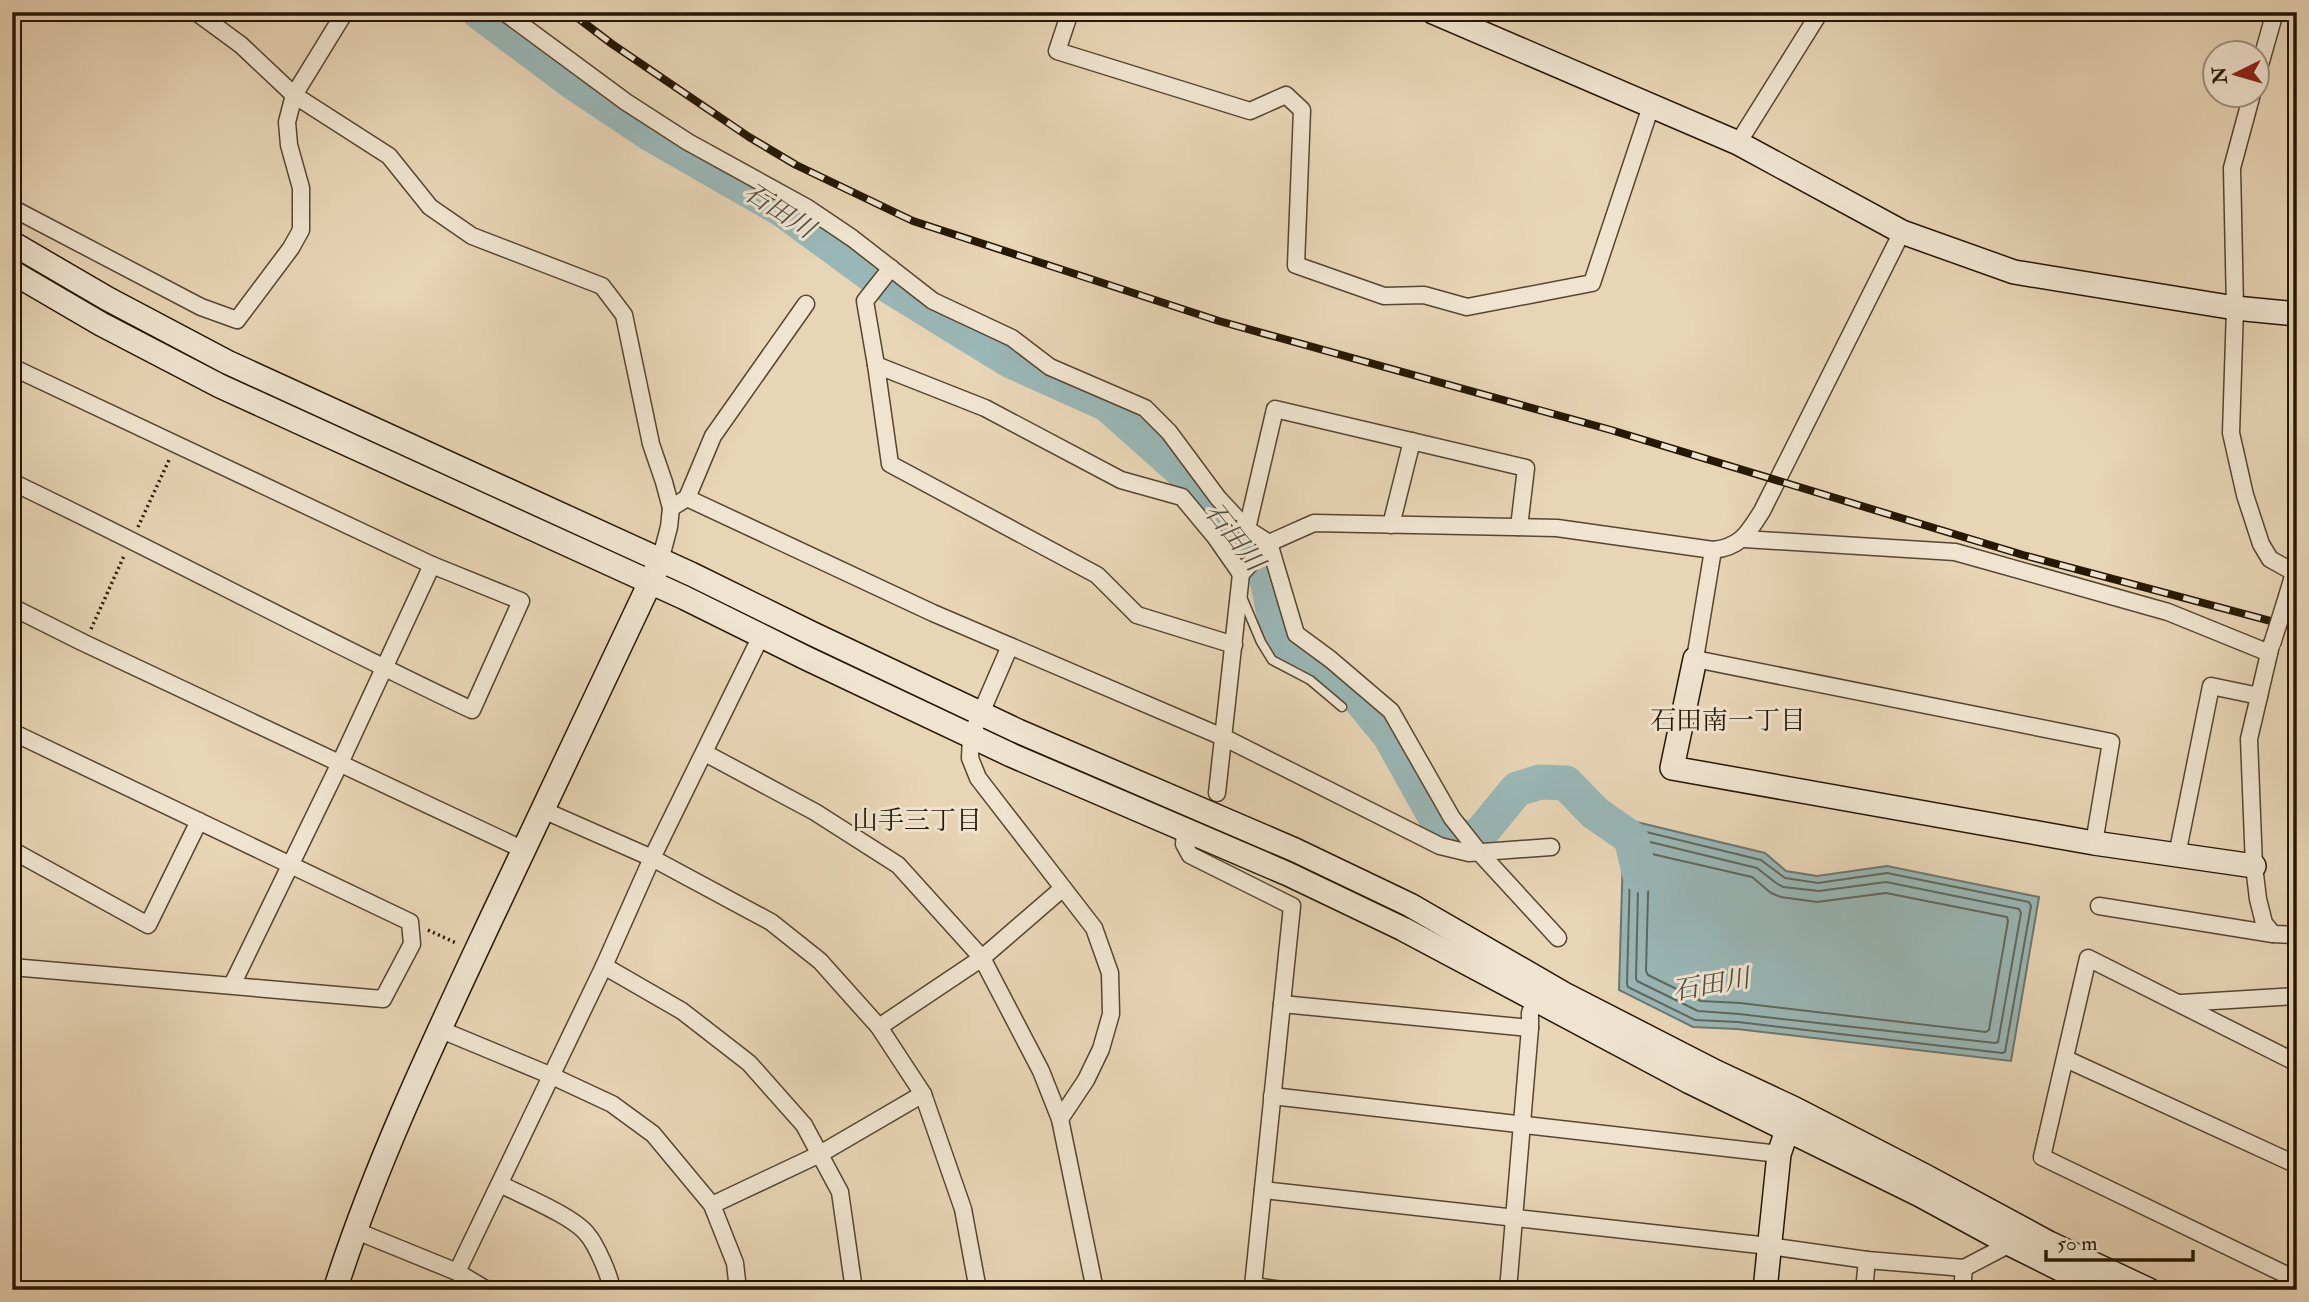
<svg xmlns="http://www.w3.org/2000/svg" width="2309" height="1302" font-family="'IM FELL Double Pica','Noto Serif JP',serif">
<rect width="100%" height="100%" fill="#e8d5b6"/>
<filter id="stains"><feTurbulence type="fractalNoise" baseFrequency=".00286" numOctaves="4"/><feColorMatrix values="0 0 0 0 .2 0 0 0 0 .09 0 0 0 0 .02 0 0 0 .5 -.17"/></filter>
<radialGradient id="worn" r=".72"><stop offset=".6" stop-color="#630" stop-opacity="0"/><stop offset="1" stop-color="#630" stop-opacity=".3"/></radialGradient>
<path fill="#99b7b7" stroke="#6b776f" stroke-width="2" d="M1624 819 1765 853 1786 871 1817 876 1887 866 2039 897 2011 1061 1737 1029 1693 1027 1619 990Z"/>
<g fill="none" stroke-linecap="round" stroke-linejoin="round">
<g stroke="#60675d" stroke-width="2">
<path d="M1634 829 1761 860 1785 878 1818 883 1887 873 2029 902 2031 906 2005 1052 2002 1053 1738 1022 1695 1020 1628 987 1627 984 1631 833Z"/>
<path d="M1642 840 1757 868 1776 883 1783 887 1819 891 1886 882 2019 909 2021 913 1998 1042 1995 1043 1739 1014 1698 1011 1637 981 1636 978 1639 844Z"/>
<path d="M1652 854 1752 877 1771 893 1781 897 1817 902 1886 893 2007 917 2008 921 1989 1030 1986 1032 1740 1003 1701 1001 1648 975 1646 971 1649 857Z"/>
</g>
<path stroke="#99b7b7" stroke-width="35" d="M479 12 574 83 649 133 783 210 873 276 1011 361 1107 404 1181 470 1266 575 1279 639 1351 688 1390 736 1443 831 1475 840 1517 789 1540 782 1566 783 1595 813 1631 838 1640 875"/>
<defs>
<path id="lane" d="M1242 597 1261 642 1272 660 1310 680 1342 707"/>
<g id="street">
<path d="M196 12 241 45 294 95 389 156 430 207 472 236 602 286 624 315 651 444 664 482 671 508 669 527 660 561"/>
<path d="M504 12 626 102 688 142 806 207 852 238 933 301 1012 338 1050 367 1145 408 1169 432 1218 498 1247 529 1269 543 1296 634 1330 659 1391 711 1452 818 1479 852 1558 938"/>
<path d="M1070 12 1057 51 1250 111 1286 95 1302 110 1296 265 1384 296 1424 295 1467 307 1592 283 1651 106"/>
<path d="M2256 79 2275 12"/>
<path d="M2252 94 2232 168 2235 308 2231 433 2245 495 2261 544 2270 559 2297 574"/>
<path d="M1738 143 1820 12"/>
<path d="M12 208 201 307 237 320 291 248 301 230V188L289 145 287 122 294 95 345 12"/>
<path d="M876 365 865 301 891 268"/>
<path d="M12 367 432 565 521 601 472 710C317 637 167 556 12 482"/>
<path d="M687 498 713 436 806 304"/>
<path d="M671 508 687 498 933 613 1225 738 1440 846 1469 853 1551 847"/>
<path d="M1391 525 1412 441"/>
<path d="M1247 529 1275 409 1526 468 1519 527"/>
<path d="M1744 539 1955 552 2168 612 2269 653"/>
<path d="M1713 550 1695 659 2111 742 2094 843"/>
<path d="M2285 603 2294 573"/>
<path d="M12 607 84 643 524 850"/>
<path d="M1234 645 1137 615 1097 575 890 464 876 365 985 408 1121 480 1182 497 1216 538 1241 574"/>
<path d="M2271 645 2249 739 2254 866 2258 899 2264 923 2273 934"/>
<path d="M1010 646 971 736 970 758 978 778 1094 928 1110 973 1111 1014 1101 1049 1086 1080 1060 1119"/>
<path d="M12 732 410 922 412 944 383 999 12 967"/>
<path d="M705 753 815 812 898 865 982 958 1041 1071 1060 1119 1095 1290"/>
<path d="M1217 793 1241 574 1269 543 1314 523 1557 528 1713 550C1741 547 1748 533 1762 511L1902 232"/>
<path d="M543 810 652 858 771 922 820 961 879 1027 923 1094 963 1209 978 1290"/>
<path d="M1185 831 1184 844 1190 855 1292 906 1253 1286 1249 1290"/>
<path d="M12 850 148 925 199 821"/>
<path d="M2177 855 2211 686 2259 696"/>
<path d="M2099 906 2273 934 2297 935"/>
<path d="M604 966 682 1011 749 1063 804 1125 840 1192 854 1290"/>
<path d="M232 985 340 763 432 565"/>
<path d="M2181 1003 2297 996"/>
<path d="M1282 1004 1530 1028V1013L1535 999"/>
<path d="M879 1027 982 958 1063 888"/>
<path d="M439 1029 552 1076 612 1104 653 1134 712 1205 735 1263 738 1290"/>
<path d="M2066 1059 2297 1165"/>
<path d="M2297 1063 2088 958 2042 1157 2297 1280"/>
<path d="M1272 1096 1779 1154"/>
<path d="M500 1184C521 1195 573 1216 587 1234 596 1244 610 1276 612 1290"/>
<path d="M1263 1190 1769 1246 1867 1260 1964 1268 2010 1244"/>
<path d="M712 1205 820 1154 923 1094"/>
<path d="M354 1230 457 1272 487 1290"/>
<path d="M457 1272 604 966 652 858 761 636"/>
<path d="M1253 1286 1283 1290"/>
<path d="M1508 1290 1530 1028"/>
<path d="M1864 1290 1867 1260"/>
<path d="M1962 1290 1964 1268"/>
</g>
<g id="secondary">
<path d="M1433 12 1738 143 1902 232 2014 272 2235 308 2297 314"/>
<path d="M12 243 108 299 227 362 691 574 813 634 1018 731 1295 850 1410 905 1564 994 1716 1072 1795 1109 1925 1176 2049 1243 2149 1290"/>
<path d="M12 272 101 324 220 386 685 598 806 658 1011 755 1288 874 1403 929 1690 1082 1920 1195 2010 1244 2102 1290"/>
<path d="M1695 659 1672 768 2094 843 2254 866"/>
<path d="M335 1290C376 1162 434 1041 491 919 546 803 601 686 656 570"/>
<path d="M1765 1290 1779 1154 1791 1119"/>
</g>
</defs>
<use href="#lane" stroke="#564630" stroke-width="11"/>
<use href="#street" stroke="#564630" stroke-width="19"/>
<use href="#secondary" stroke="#261703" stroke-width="26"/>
<g stroke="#261703" stroke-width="3.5" stroke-dasharray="2 3.5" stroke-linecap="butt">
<path d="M138 527 170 458"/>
<path d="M91 629 124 556"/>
<path d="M428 930 456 943"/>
</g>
<use href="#lane" stroke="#f0e4d0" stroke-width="8"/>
<use href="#street" stroke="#f0e4d0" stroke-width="16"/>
<use href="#secondary" stroke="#f0e4d0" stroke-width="23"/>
<defs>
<path id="rail" d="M570 12 612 44 749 137 796 165 913 221 1219 321 1611 430 2023 555 2297 628"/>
</defs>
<use href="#rail" stroke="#261703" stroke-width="8"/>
<use href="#rail" stroke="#f0e4d0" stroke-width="5" stroke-dasharray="16" stroke-linecap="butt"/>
<defs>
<path id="street-bridge" d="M2272 644 2285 603"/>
</defs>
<use href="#street-bridge" stroke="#564630" stroke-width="19" stroke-linecap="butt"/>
<use href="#street-bridge" stroke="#f0e4d0" stroke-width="16"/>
</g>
<g text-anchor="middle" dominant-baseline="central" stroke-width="6" stroke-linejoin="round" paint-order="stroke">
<g font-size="26" font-style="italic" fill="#4e4f42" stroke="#f0e4d0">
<text transform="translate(779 211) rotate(33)">石田川</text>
<text transform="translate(1234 537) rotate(52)">石田川</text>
<text transform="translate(1711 985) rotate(-10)">石田川</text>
</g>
<g font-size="26" fill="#261703" stroke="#f0e4d0">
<text x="1728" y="721">石田南一丁目</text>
<text x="917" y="821">山手三丁目</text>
</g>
</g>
<rect width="2309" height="1302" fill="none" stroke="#e8d5b6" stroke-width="42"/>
<rect x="14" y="14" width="2281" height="1274" fill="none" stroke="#261703" stroke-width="3.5"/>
<rect x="21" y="21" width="2267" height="1260" fill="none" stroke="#261703" stroke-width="2"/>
<g transform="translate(2236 74) rotate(265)"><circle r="33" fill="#f0e4d0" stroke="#9f927e" stroke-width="2"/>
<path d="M0-5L12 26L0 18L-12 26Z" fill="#8f2418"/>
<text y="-10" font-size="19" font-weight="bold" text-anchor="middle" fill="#261703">N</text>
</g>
<path d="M2046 1250v10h147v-10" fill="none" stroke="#261703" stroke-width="3.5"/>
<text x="2057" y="1250" font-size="21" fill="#261703" stroke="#f0e4d0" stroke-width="5" paint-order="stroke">50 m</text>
<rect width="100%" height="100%" filter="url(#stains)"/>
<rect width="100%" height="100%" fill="url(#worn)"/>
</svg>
